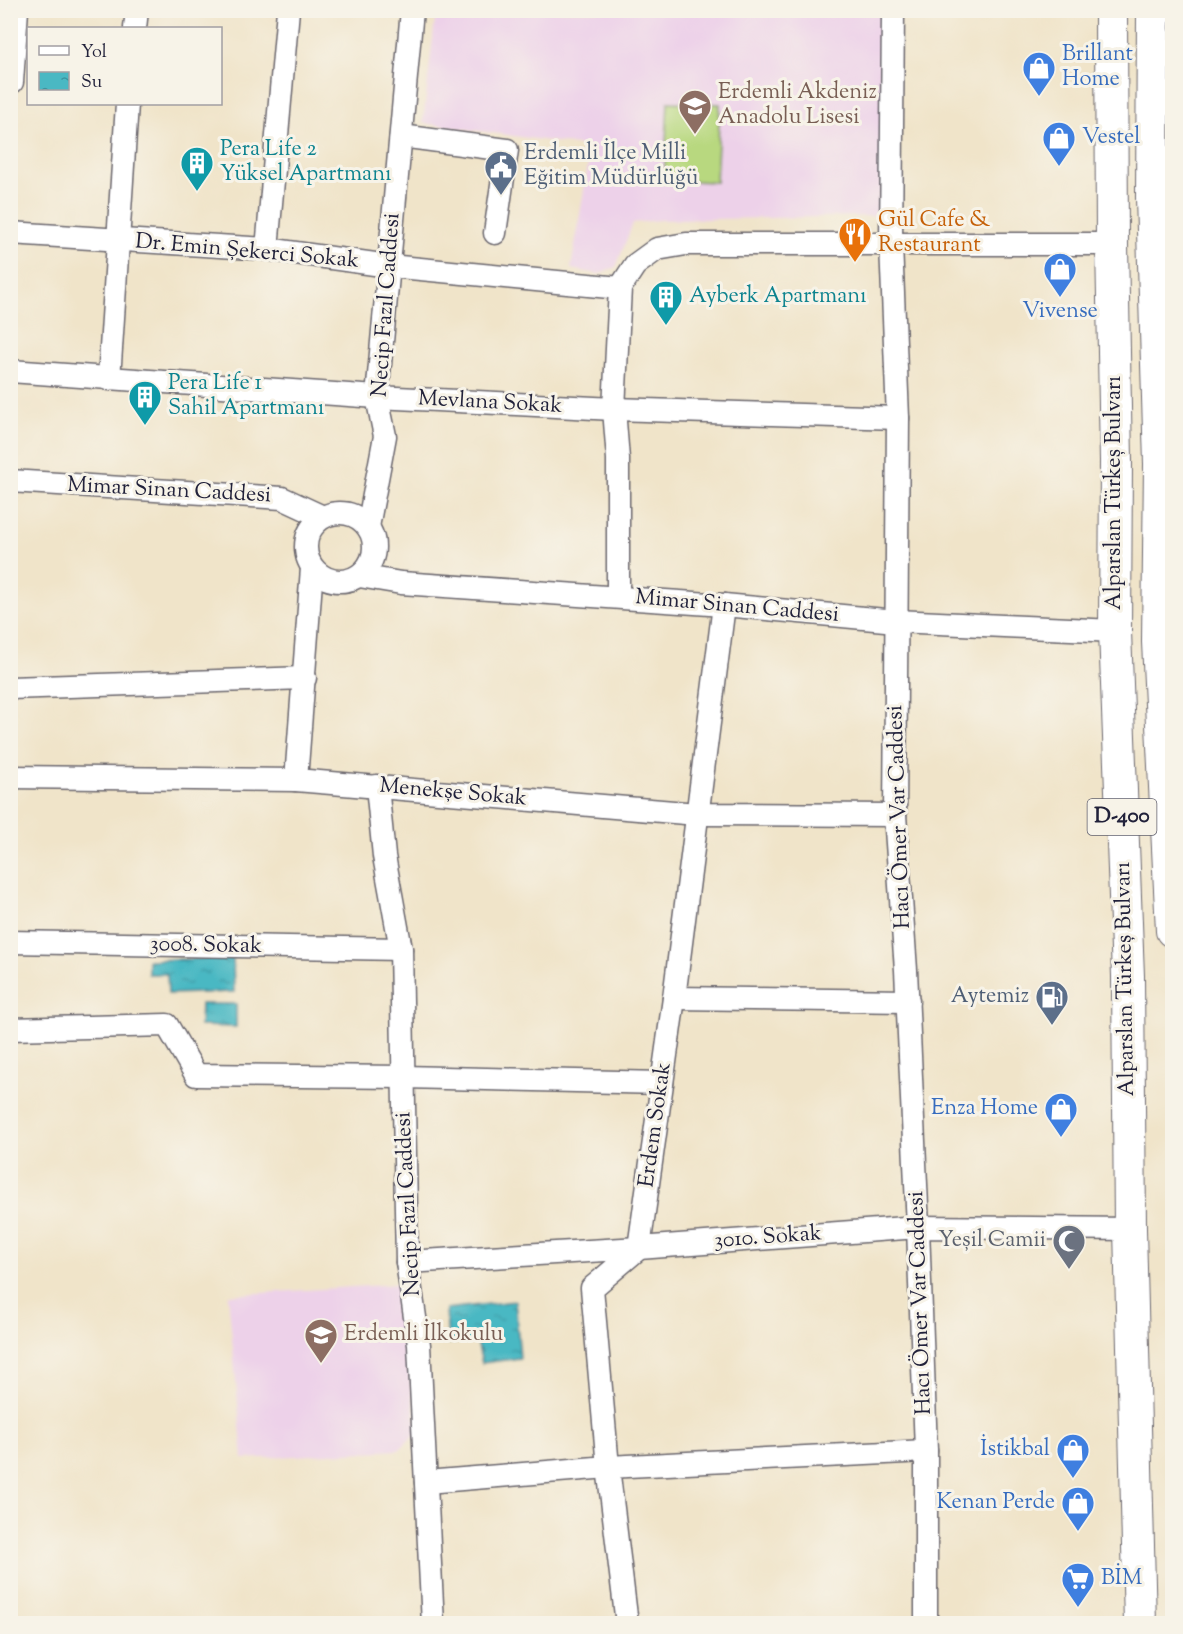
<svg xmlns="http://www.w3.org/2000/svg" width="1183" height="1634" font-family="'Sorts Mill Goudy',serif">
<defs>
<pattern id="park-crowns" width="20" height="18" patternUnits="userSpaceOnUse" patternTransform="scale(1.5)"><rect width="20" height="18" fill="#b8d87f"/><path d="M2 6a3 3 0 1 1 6 0M12 15a3 3 0 1 1 6 0" fill="none" stroke="#9eb96f"/></pattern>
<pattern id="water-ripples" width="26" height="14" patternUnits="userSpaceOnUse" patternTransform="scale(1.5)"><rect width="26" height="14" fill="#4ab8c3"/><path d="M2 4q2-2 4 0t4 0M15 11q2-2 4 0t4 0" fill="none" stroke="#3d95a0"/></pattern>
</defs>
<rect width="100%" height="100%" fill="#f7f3e8"/>
<filter id="ink" filterUnits="userSpaceOnUse"><feTurbulence type="fractalNoise" baseFrequency=".0167" numOctaves="2"/><feDisplacementMap in="SourceGraphic" scale="12" xChannelSelector="R" yChannelSelector="G"/><feConvolveMatrix kernelMatrix="1 2 1 2 8 2 1 2 1" color-interpolation-filters="sRGB"/></filter>
<filter id="wash" filterUnits="userSpaceOnUse"><feTurbulence type="fractalNoise" baseFrequency=".008" numOctaves="4" result="noise"/><feDisplacementMap in="SourceGraphic" scale="24" xChannelSelector="R" yChannelSelector="G"/><feGaussianBlur stdDeviation="1.35" result="paint"/><feColorMatrix in="noise" values="0 0 0 0 0 0 0 0 0 0 0 0 0 0 0 0 0 1.4 0 .05"/><feComposite in="paint" operator="in"/></filter>
<g filter="url(#wash)">
<rect width="100%" height="100%" fill="#f0e4c9"/>
<g fill="#edd1e9">
<path d="M436 11H881L885 198 874 216 660 220 633 223 616 267 599 274 571 269 591 147 423 123Z"/>
<path d="M398 1284 417 1432 399 1450 243 1459 228 1295Z"/>
</g>
<rect fill="url(#park-crowns)" stroke="#6d7d5d" stroke-width="1.5" x="1169" y="220" width="3" height="56"/>
<path fill="#b8d87f" stroke="#6d7d5d" stroke-width="1.5" d="M668 102 720 104 716 182 664 180Z"/>
<g fill="url(#water-ripples)" stroke="#366d7f" stroke-width="1.5">
<path d="M233 958 234 992 168 994 167 974H148V960Z"/>
<path d="M201 1004H236V1027L200 1026Z"/>
<path d="M515 1301 520 1358 482 1363 477 1341 448 1343 446 1309Z"/>
</g>
</g>
<g filter="url(#ink)">
<g fill="none" stroke-linecap="round" stroke-linejoin="round">
<defs>
<g id="minor">
<path d="M893 10 891 244 898 418 895 815 906 970 918 1227 926 1451V1624"/>
<path d="M135 28 137 10"/>
<path d="M12 82 17 10"/>
<path d="M401 136 507 150 495 233"/>
<path d="M10 233 267 249 389 266 620 288 635 265 657 249 686 244H1112"/>
<path d="M267 249 288 10"/>
<path d="M10 371 377 397 614 409 898 418"/>
<path d="M109 379 127 104"/>
<path d="M10 481 282 498 323 517"/>
<circle cx="340" cy="547" r="34"/>
<path d="M368 527 385 436 377 397 412 10"/>
<path d="M359 576 401 583 724 605 896 621 1115 631"/>
<path d="M618 597V459L614 409 620 288"/>
<path d="M10 688 305 678"/>
<path d="M10 777 296 780 697 814 895 815"/>
<path d="M296 780 312 568"/>
<path d="M377 786 384 856 401 949 407 1262 419 1345 433 1624"/>
<path d="M10 942 401 949"/>
<path d="M674 998 908 1001"/>
<path d="M10 1029 167 1025 196 1075 404 1077 662 1083"/>
<path d="M407 1262 639 1248 918 1227 1130 1229"/>
<path d="M426 1482 608 1467 926 1451"/>
<path d="M627 1624 608 1467 592 1288 639 1248 674 998 724 605"/>
</g>
<g id="highway">
<path d="M1111 10 1112 244 1116 461 1115 631 1128 976 1130 1229 1140 1624"/>
<path d="M1153 10 1152 197 1160 464 1158 642 1172 931"/>
</g>
</defs>
<use href="#minor" stroke="#6a666d" stroke-width="25"/>
<use href="#highway" stroke="#6a666d" stroke-width="34"/>
<use href="#minor" stroke="#fff" stroke-width="22"/>
<use href="#highway" stroke="#fff" stroke-width="32"/>
</g>
</g>
<defs>
<symbol id="shop-pin" viewBox="-11 -11 22 30"><path d="M0 17L-7.5 6A9.5 9.5 0 1 1 7.5 6Z" fill="#3f7fe0" stroke="#f7f3e8"/><path d="M-5-2.5h2.3a2.7 3.5 0 0 1 5.4 0H5L5.5 6h-11ZM-1.5-2.5h3a1.5 2.3 0 0 0-3 0Z" fill="#fff"/></symbol>
<symbol id="school-pin" viewBox="-11 -11 22 30"><path d="M0 17L-7.5 6A9.5 9.5 0 1 1 7.5 6Z" fill="#8d6e63" stroke="#f7f3e8"/><path d="M0-5L7-2L0 1L-7-2ZM-4 1L0 2.5L4 1V4Q0 6-4 4Z" fill="#fff"/></symbol>
<symbol id="building-pin" viewBox="-11 -11 22 30"><path d="M0 17L-7.5 6A9.5 9.5 0 1 1 7.5 6Z" fill="#0f9aa8" stroke="#f7f3e8"/><path d="M-4-6H4V6H1V3H-1V6H-4ZM-2.5-4.3h1.7v1.8h-1.7ZM.8-4.3h1.7v1.8H.8ZM-2.5-1h1.7V.8h-1.7ZM.8-1h1.7V.8H.8Z" fill="#fff"/></symbol>
<symbol id="civic-pin" viewBox="-11 -11 22 30"><path d="M0 17L-7.5 6A9.5 9.5 0 1 1 7.5 6Z" fill="#5c6f8a" stroke="#f7f3e8"/><path d="M-.6-6.5H3V-4.5H.6V-3L4-1V1h2V6H-6V1h2V-1L-.6-3ZM-1.2 2.5V6h2.4V2.5Z" fill="#fff"/></symbol>
<symbol id="restaurant-pin" viewBox="-11 -11 22 30"><path d="M0 17L-7.5 6A9.5 9.5 0 1 1 7.5 6Z" fill="#e8710a" stroke="#f7f3e8"/><path d="M-5-6h1v4h1v-4h1v4h1v-4h1v5L-1.5 .5V6h-2V.5L-5-1ZM5-6V6H3V1.5H1.5Q1.5-4 5-6Z" fill="#fff"/></symbol>
<symbol id="fuel-pin" viewBox="-11 -11 22 30"><path d="M0 17L-7.5 6A9.5 9.5 0 1 1 7.5 6Z" fill="#5c6f8a" stroke="#f7f3e8"/><path d="M-5.5-6h7V0h2V4h1.3V-2.5L3-4.5l.8-.8L6-3V5H2.5V1h-1V6h-7ZM-4.2-4.7v3.2H.2V-4.7Z" fill="#fff"/></symbol>
<symbol id="mosque-pin" viewBox="-11 -11 22 30"><path d="M0 17L-7.5 6A9.5 9.5 0 1 1 7.5 6Z" fill="#6b7280" stroke="#f7f3e8"/><path d="M3.5-4.9A6 6 0 1 0 3.5 4.9A5 5 0 1 1 3.5-4.9Z" fill="#fff"/></symbol>
<symbol id="supermarket-pin" viewBox="-11 -11 22 30"><path d="M0 17L-7.5 6A9.5 9.5 0 1 1 7.5 6Z" fill="#3f7fe0" stroke="#f7f3e8"/><path d="M-6-5.5h2.5l.6 2H6L4.5 2H-2.5L-4.4-4H-6ZM-1.5 3.2a1.3 1.3 0 1 0 .1 0ZM3 3.2a1.3 1.3 0 1 0 .1 0Z" fill="#fff"/></symbol>
</defs>
<g fill-rule="evenodd">
<use href="#shop-pin" x="1020" y="49" width="38" height="52"/>
<use href="#school-pin" x="676" y="87" width="38" height="52"/>
<use href="#shop-pin" x="1040" y="119" width="38" height="52"/>
<use href="#building-pin" x="178" y="144" width="38" height="52"/>
<use href="#civic-pin" x="482" y="148" width="38" height="52"/>
<use href="#restaurant-pin" x="836" y="215" width="38" height="52"/>
<use href="#shop-pin" x="1041" y="250" width="38" height="52"/>
<use href="#building-pin" x="647" y="278" width="38" height="52"/>
<use href="#building-pin" x="126" y="378" width="38" height="52"/>
<use href="#fuel-pin" x="1033" y="978" width="38" height="52"/>
<use href="#shop-pin" x="1042" y="1090" width="38" height="52"/>
<use href="#mosque-pin" x="1050" y="1222" width="38" height="52"/>
<use href="#school-pin" x="302" y="1316" width="38" height="52"/>
<use href="#shop-pin" x="1054" y="1431" width="38" height="52"/>
<use href="#shop-pin" x="1059" y="1484" width="38" height="52"/>
<use href="#supermarket-pin" x="1059" y="1560" width="38" height="52"/>
</g>
<g text-anchor="middle" dominant-baseline="central" stroke-width="6" stroke-linejoin="round" paint-order="stroke">
<rect fill="#f7f3e8" stroke="#62616f" stroke-width="1.5" x="1087.5" y="799" width="69" height="36" rx="4.5"/>
<g font-size="21" font-weight="bold" fill="#22223b">
<text x="1122" y="817">D-400</text>
</g>
<g font-size="22" fill="#366cbe" stroke="#f7f3e8" text-anchor="start">
<text x="1062" y="55">Brillant<tspan x="1062" dy="25">Home</tspan></text>
<text x="1082" y="138">Vestel</text>
<text x="1060" y="312" text-anchor="middle">Vivense</text>
<text x="1038" y="1109" text-anchor="end">Enza Home</text>
<text x="1050" y="1450" text-anchor="end">İstikbal</text>
<text x="1055" y="1503" text-anchor="end">Kenan Perde</text>
<text x="1101" y="1579">BİM</text>
</g>
<g font-size="22" fill="#785e54" stroke="#f7f3e8" text-anchor="start">
<text x="718" y="93">Erdemli Akdeniz<tspan x="718" dy="25">Anadolu Lisesi</tspan></text>
<text x="344" y="1335">Erdemli İlkokulu</text>
</g>
<g font-size="22" fill="#0d838f" stroke="#f7f3e8" text-anchor="start">
<text x="220" y="150">Pera Life 2<tspan x="220" dy="25">Yüksel Apartmanı</tspan></text>
<text x="689" y="297">Ayberk Apartmanı</text>
<text x="168" y="384">Pera Life 1<tspan x="168" dy="25">Sahil Apartmanı</tspan></text>
</g>
<g font-size="22" fill="#4e5e75" stroke="#f7f3e8" text-anchor="start">
<text x="524" y="154">Erdemli İlçe Milli<tspan x="524" dy="25">Eğitim Müdürlüğü</tspan></text>
<text x="1029" y="997" text-anchor="end">Aytemiz</text>
</g>
<g font-size="22" fill="#c56008" stroke="#f7f3e8" text-anchor="start">
<text x="878" y="221">Gül Cafe &amp;<tspan x="878" dy="25">Restaurant</tspan></text>
</g>
<g font-size="22" fill="#22223b" stroke="#f7f3e8">
<text transform="translate(247 252) rotate(5)">Dr. Emin Şekerci Sokak</text>
<text transform="translate(387 305) rotate(-86)">Necip Fazıl Caddesi</text>
<text transform="translate(490 403) rotate(3)">Mevlana Sokak</text>
<text transform="translate(169 491) rotate(3)">Mimar Sinan Caddesi</text>
<text transform="translate(1115 493) rotate(-90)">Alparslan Türkeş Bulvarı</text>
<text transform="translate(737 607) rotate(5)">Mimar Sinan Caddesi</text>
<text transform="translate(453 793) rotate(5)">Menekşe Sokak</text>
<text transform="translate(900 817) rotate(-92)">Hacı Ömer Var Caddesi</text>
<text transform="translate(206 946) rotate(1)">3008. Sokak</text>
<text transform="translate(1126 979) rotate(-91)">Alparslan Türkeş Bulvarı</text>
<text transform="translate(656 1125) rotate(-82)">Erdem Sokak</text>
<text transform="translate(409 1204) rotate(-93)">Necip Fazıl Caddesi</text>
<text transform="translate(768 1238) rotate(-4)">3010. Sokak</text>
<text transform="translate(921 1303) rotate(-92)">Hacı Ömer Var Caddesi</text>
</g>
<g font-size="22" fill="#5b616d" stroke="#f7f3e8" text-anchor="end">
<text x="1046" y="1241">Yeşil Camii</text>
</g>
</g>
<rect width="1183" height="1634" fill="none" stroke="#f7f3e8" stroke-width="36"/>
<rect x="27" y="27" width="195" height="78" fill="#f7f3e8" stroke="#a29fa3" stroke-width="1.5"/>
<rect x="39" y="46" width="30" height="9" fill="#ffffff" stroke="#a29fa3" stroke-width="1.5"/>
<text x="81" y="57" font-size="18" fill="#22223b">Yol</text>
<rect x="39" y="72" width="30" height="18" fill="url(#water-ripples)" stroke="#a29fa3" stroke-width="1.5"/>
<text x="81" y="87" font-size="18" fill="#22223b">Su</text>
</svg>
